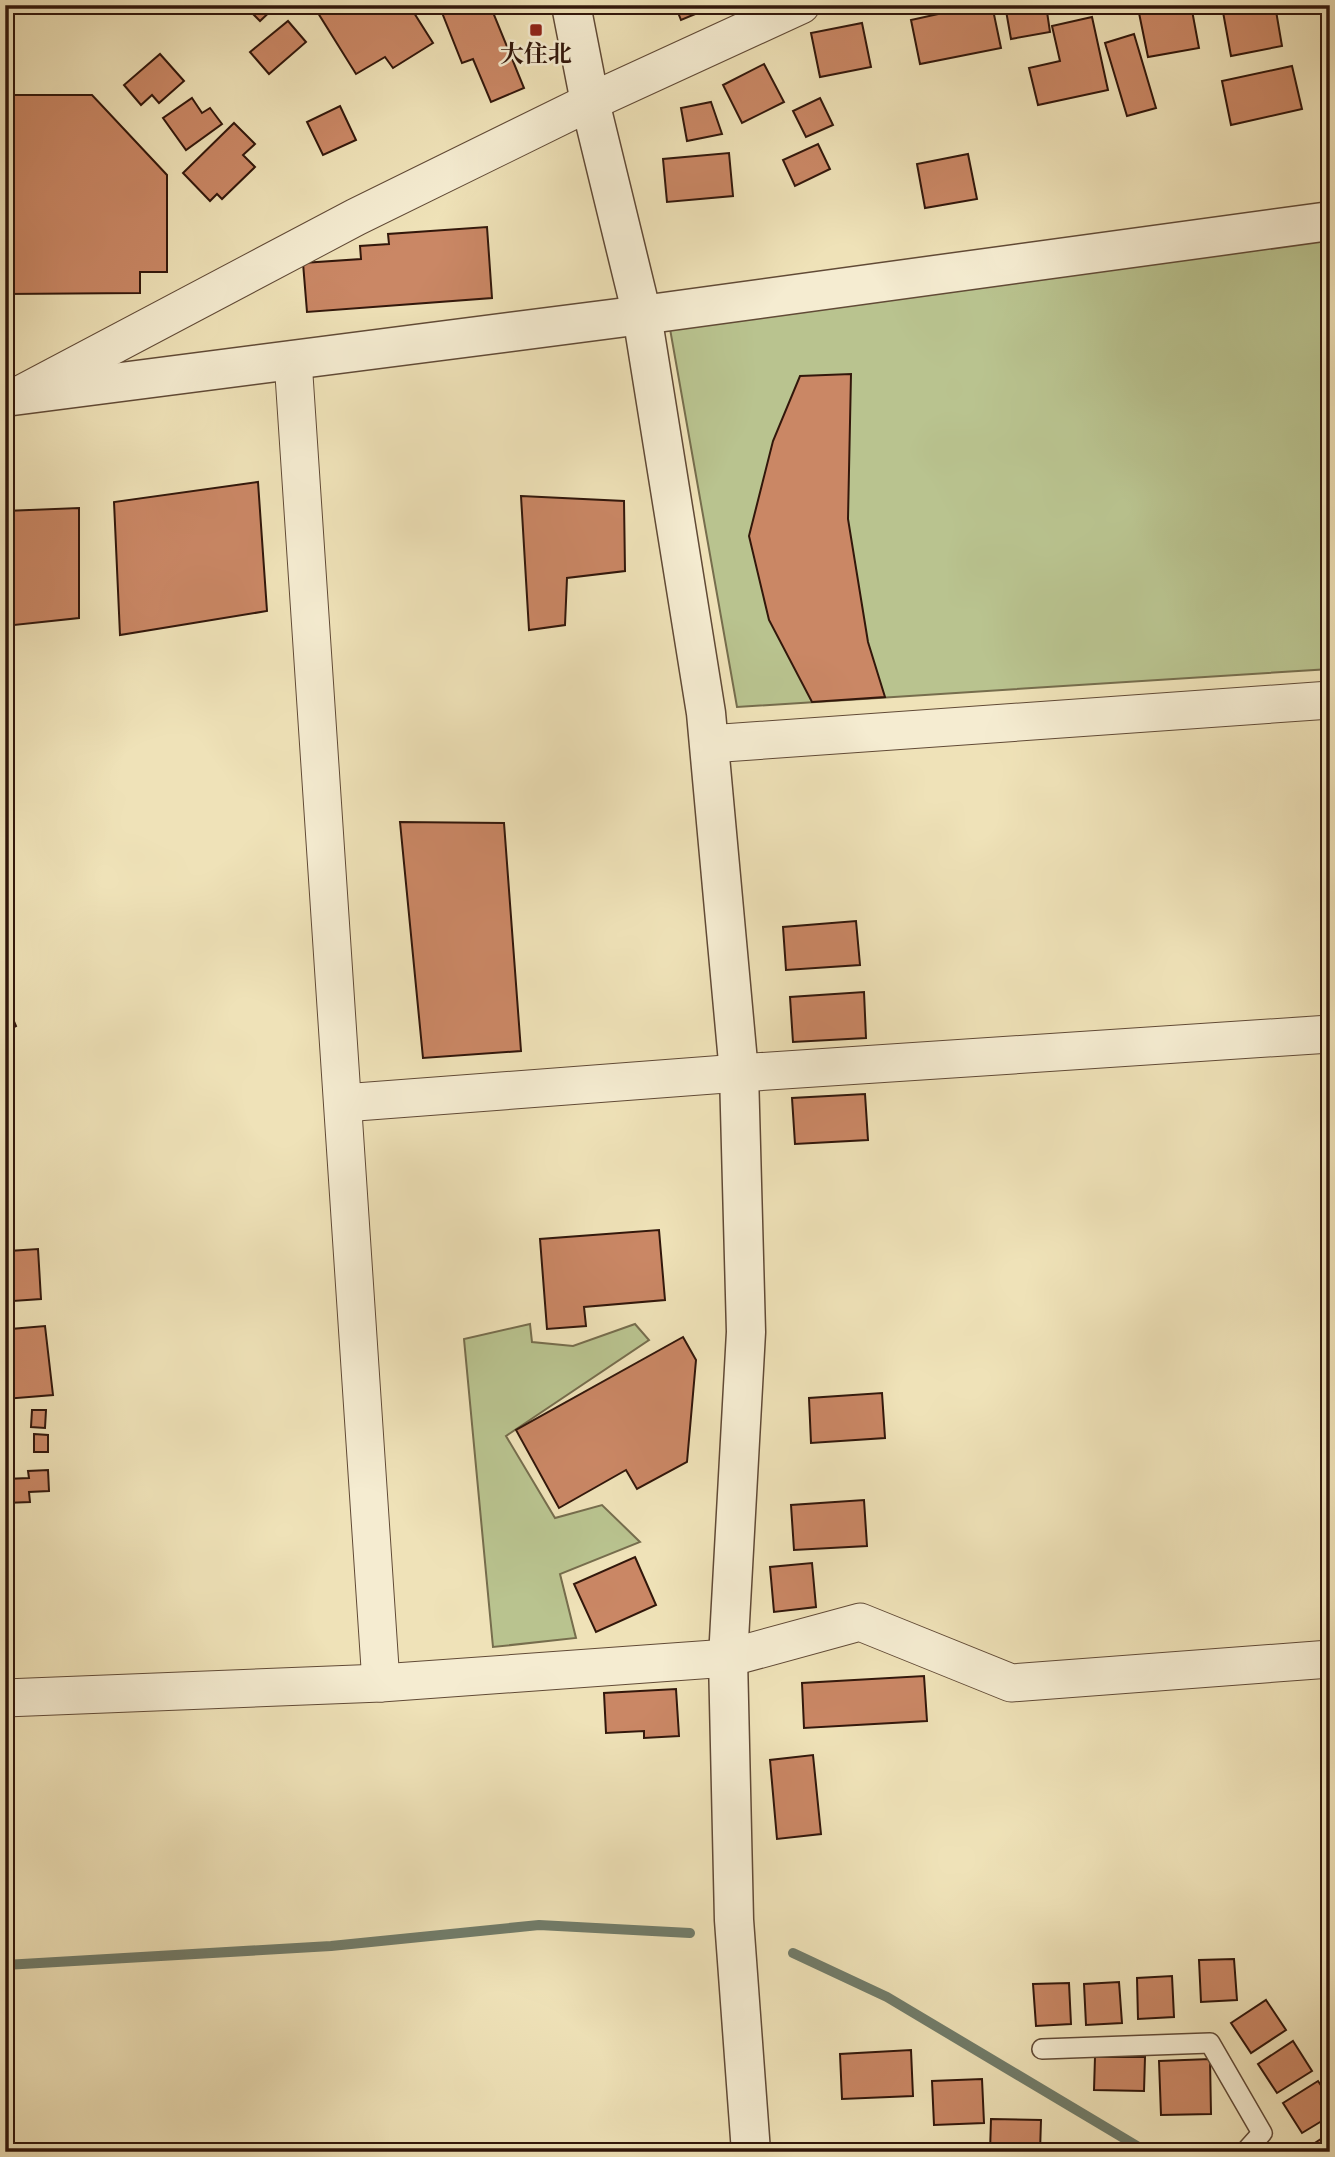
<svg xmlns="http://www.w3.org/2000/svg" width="1335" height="2157" font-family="Vollkorn,'Noto Serif JP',serif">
<rect width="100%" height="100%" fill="#efe2b8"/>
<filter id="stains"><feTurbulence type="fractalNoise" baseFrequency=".00286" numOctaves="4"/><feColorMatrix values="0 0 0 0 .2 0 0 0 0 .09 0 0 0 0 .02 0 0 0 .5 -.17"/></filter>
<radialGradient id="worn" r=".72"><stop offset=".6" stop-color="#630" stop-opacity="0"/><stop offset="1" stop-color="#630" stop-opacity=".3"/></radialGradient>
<g fill="#b9c38f" stroke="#766d4d" stroke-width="2">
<path d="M1330 238V669L737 707 667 312Z"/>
<path d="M530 1324 532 1342 573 1346 635 1324 649 1340 506 1436 555 1518 602 1505 640 1542 560 1574 576 1638 493 1647 464 1339Z"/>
</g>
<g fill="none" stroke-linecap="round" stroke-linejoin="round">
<g stroke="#717c6a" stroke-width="10">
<path d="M793 1953 887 1997 1147 2152"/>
<path d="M5 1965 331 1946 539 1925 690 1933"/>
</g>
</g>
<g fill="#ca8765" stroke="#32170b" stroke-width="2">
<path d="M244 5H277L260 21Z"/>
<path d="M331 5H353L357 13 370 5H409L433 43 393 68 385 57 356 74 318 13Z"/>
<path d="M439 5H490L524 88 491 102 473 59 462 63Z"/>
<path d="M675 5H717L681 20Z"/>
<path d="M979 5H992L1001 48 920 64 911 20Z"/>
<path d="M1005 5H1046L1050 32 1011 39Z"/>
<path d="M1183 5H1191L1199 48 1148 57 1139 13Z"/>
<path d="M1258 5H1275L1282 46 1231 56 1223 12Z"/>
<path d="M1092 17 1108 90 1038 105 1029 68 1060 61 1052 26Z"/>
<path d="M288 21 306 42 269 74 250 52Z"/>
<path d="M862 23 871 67 820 77 811 33Z"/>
<path d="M1134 34 1156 108 1127 116 1105 43Z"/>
<path d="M160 54 184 81 159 103 152 95 141 105 124 85Z"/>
<path d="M764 64 784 102 742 123 723 85Z"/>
<path d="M1292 66 1302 109 1231 125 1222 81Z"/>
<path d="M5 95H92L167 175V272H140V293L5 294Z"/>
<path d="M192 98 202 113 210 108 222 124 186 150 163 118Z"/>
<path d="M820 98 833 125 806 137 793 111Z"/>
<path d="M711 102 722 134 687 141 681 108Z"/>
<path d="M340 106 356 140 323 155 307 122Z"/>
<path d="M234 123 255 144 243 155 255 167 222 199 217 194 210 201 183 173Z"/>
<path d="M818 144 830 169 795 186 783 160Z"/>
<path d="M729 153 733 196 667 202 663 159Z"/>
<path d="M968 154 977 199 925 208 917 164Z"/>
<path d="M487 227 492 298 307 312 303 263 361 259 360 246 389 244 388 234Z"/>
<path d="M851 374 848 519 868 642 885 697 812 702 769 620 749 536 773 441 800 376Z"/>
<path d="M258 482 267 611 120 635 114 502Z"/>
<path d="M521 496 624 501 625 571 567 578 565 625 529 630Z"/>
<path d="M79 508V618L5 626V511Z"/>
<path d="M400 822 504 823 521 1051 423 1058Z"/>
<path d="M856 921 860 965 786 970 783 927Z"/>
<path d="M864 992 866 1038 793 1042 790 997Z"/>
<path d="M7 1005 16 1026 5 1032V1006Z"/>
<path d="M865 1094 868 1140 795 1144 792 1098Z"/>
<path d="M659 1230 665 1300 584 1307 586 1326 547 1329 540 1239Z"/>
<path d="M38 1249 41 1299 13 1301 9 1251Z"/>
<path d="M45 1326 53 1395 5 1399V1351L13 1350 11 1329Z"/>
<path d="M683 1337 696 1360 687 1462 637 1489 626 1470 559 1508 516 1430Z"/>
<path d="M882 1393 885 1438 811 1443 809 1398Z"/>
<path d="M32 1410H46L45 1428 31 1427Z"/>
<path d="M34 1434 48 1435V1452H34Z"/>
<path d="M48 1470 49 1491 29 1492 30 1502 5 1503V1479L29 1478 28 1471Z"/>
<path d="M864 1500 867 1546 794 1550 791 1505Z"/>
<path d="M635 1557 656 1605 596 1632 574 1584Z"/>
<path d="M812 1563 816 1607 774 1612 770 1567Z"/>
<path d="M924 1676 927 1721 804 1728 802 1683Z"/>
<path d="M676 1689 679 1736 644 1738V1731L606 1733 604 1693Z"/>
<path d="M813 1755 821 1834 777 1839 770 1760Z"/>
<path d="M1234 1959 1237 2000 1201 2002 1199 1960Z"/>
<path d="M1172 1976 1174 2017 1138 2019 1137 1978Z"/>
<path d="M1119 1982 1122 2023 1086 2025 1084 1984Z"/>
<path d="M1069 1983 1071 2024 1036 2026 1033 1984Z"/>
<path d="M1266 2000 1286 2030 1251 2053 1231 2023Z"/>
<path d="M1293 2041 1312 2071 1277 2093 1258 2064Z"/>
<path d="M911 2050 913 2096 842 2099 840 2054Z"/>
<path d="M1095 2057H1145L1144 2091 1094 2090Z"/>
<path d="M1210 2059 1211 2114 1161 2115 1159 2061Z"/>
<path d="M982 2079 984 2123 934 2125 932 2081Z"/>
<path d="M1318 2081 1330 2099V2116L1302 2133 1283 2103Z"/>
<path d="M991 2119 1041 2120 1040 2152H990Z"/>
<path d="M1330 2133V2152H1309L1307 2148Z"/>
</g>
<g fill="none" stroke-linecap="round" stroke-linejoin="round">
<defs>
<path id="service" d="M1042 2049 1210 2043 1262 2133 1245 2152"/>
<g id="minor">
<path d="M293 360 381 1683"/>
<path d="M25 392 356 217 590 102 801 5"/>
<path d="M709 744 1330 700"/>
<path d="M343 1103 739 1073 1330 1034"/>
<path d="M5 1698 381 1683 728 1658 860 1622 1011 1683 1330 1659"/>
</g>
<g id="tertiary">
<path d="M571 5 590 102 642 315 706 713 739 1073 746 1332 728 1658 734 1920 751 2152"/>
<path d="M5 397 642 315 1330 221"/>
</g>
</defs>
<use href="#service" stroke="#614a36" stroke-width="22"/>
<use href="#minor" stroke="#614a36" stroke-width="39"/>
<use href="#tertiary" stroke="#614a36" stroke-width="41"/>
<use href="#service" stroke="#f5ecd1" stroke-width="19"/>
<use href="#minor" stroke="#f5ecd1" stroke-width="37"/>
<use href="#tertiary" stroke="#f5ecd1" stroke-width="38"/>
</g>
<rect fill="#8f2418" stroke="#f5ecd1" stroke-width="2.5" x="529" y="23" width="14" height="14" rx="3.5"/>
<g text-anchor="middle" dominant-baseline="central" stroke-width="5" stroke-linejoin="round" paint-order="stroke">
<g font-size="24" font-weight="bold" fill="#32170b" stroke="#f5ecd1">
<text x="536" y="56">大住北</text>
</g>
</g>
<rect width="1335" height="2157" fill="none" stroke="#efe2b8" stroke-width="28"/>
<rect x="7" y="7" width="1321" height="2143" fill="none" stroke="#32170b" stroke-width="3.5"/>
<rect x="14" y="14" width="1307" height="2129" fill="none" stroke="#32170b" stroke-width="2"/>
<rect width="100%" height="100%" filter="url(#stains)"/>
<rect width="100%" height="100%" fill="url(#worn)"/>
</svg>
